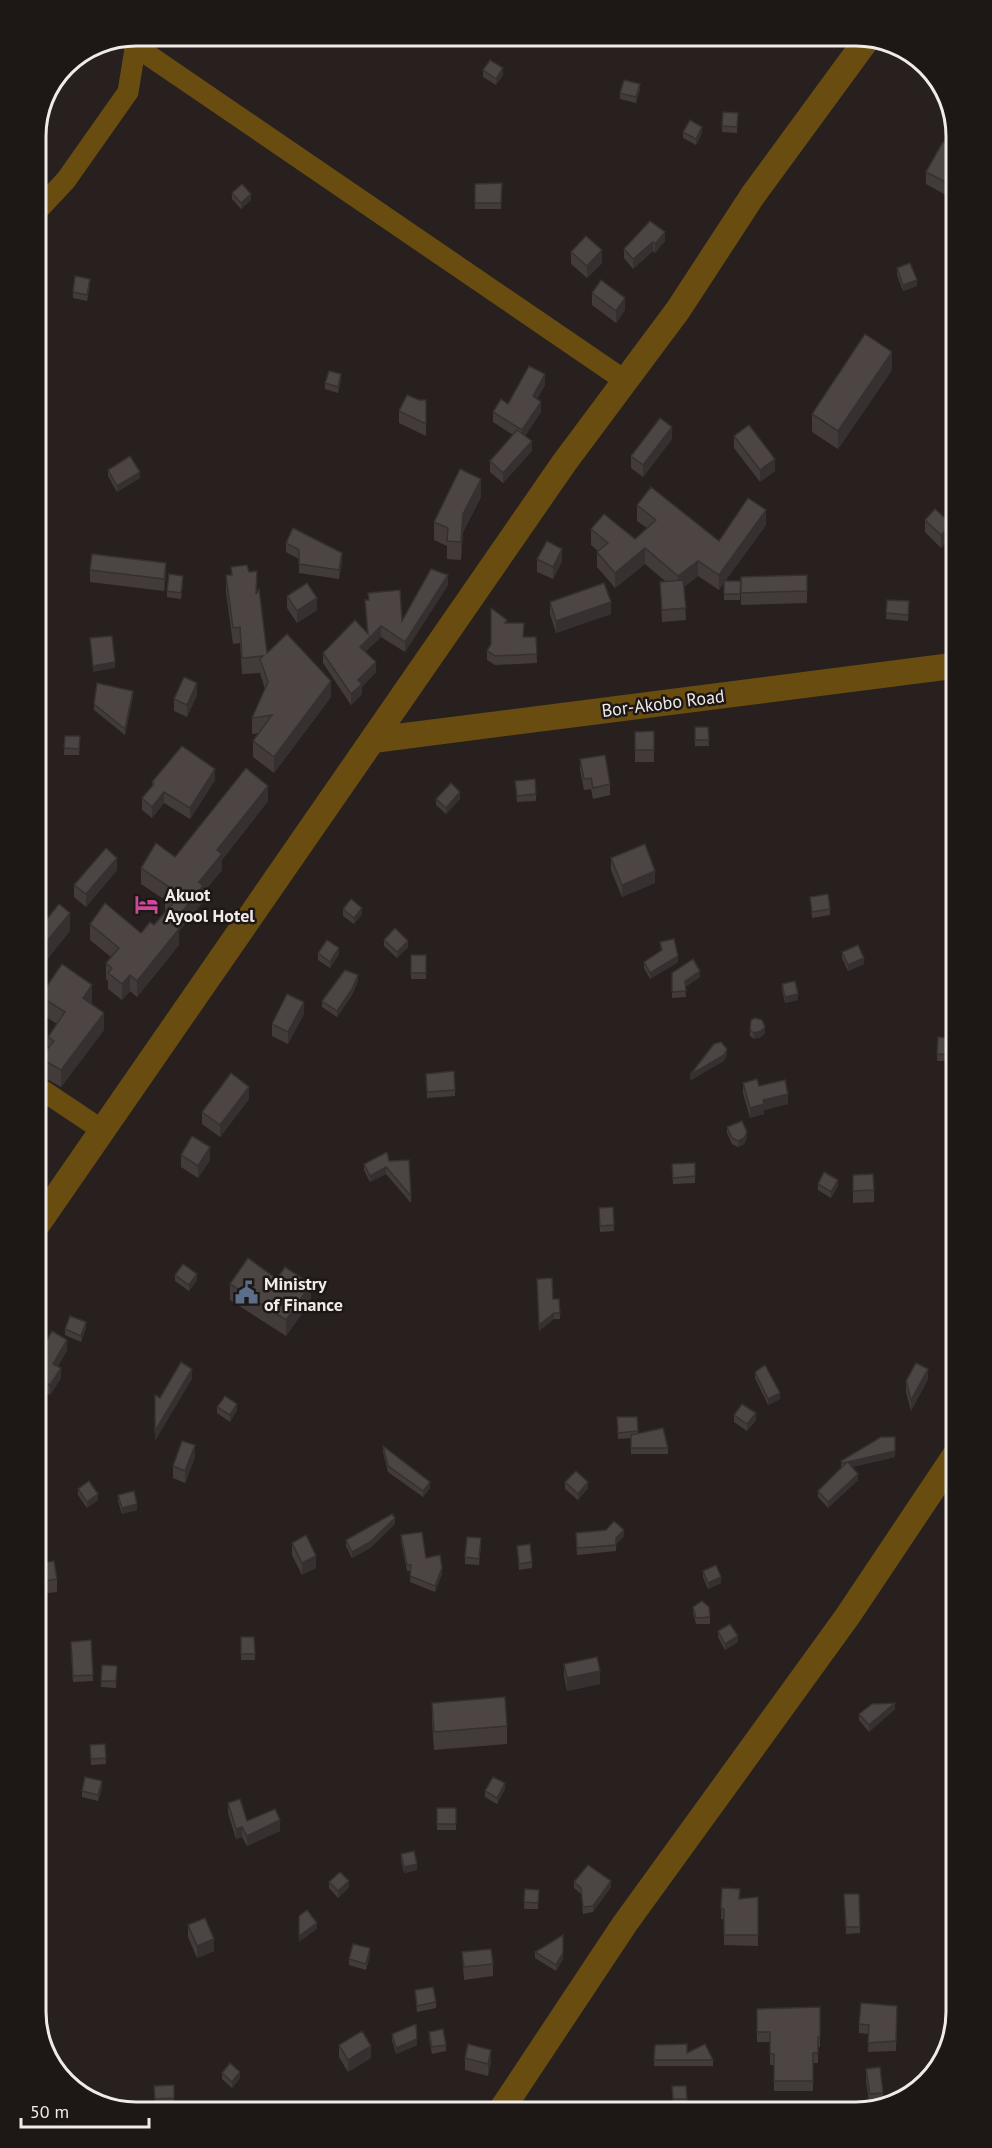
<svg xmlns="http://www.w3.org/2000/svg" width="992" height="2148" font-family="'PT Sans',sans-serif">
<rect width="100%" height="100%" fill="#27201e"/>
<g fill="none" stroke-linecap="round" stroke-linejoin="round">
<g stroke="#694c10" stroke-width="21">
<path d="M135 46 624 380"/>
<path d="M36 212 66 180 128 92 136 43"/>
<path d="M39 1088 102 1130"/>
</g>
<g stroke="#694c10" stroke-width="26">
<path d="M373 740 952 666"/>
<path d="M39 1222 564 463 678 310 753 195 868 38"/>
<path d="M502 2109 624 1925 847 1617 954 1457"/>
</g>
</g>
<g fill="#423b3a">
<path d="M483 70 503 75 496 85 483 77Z"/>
<path d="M640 90 636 103 620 99V93Z"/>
<path d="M723 112 738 113 737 133 722 132Z"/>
<path d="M683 132 702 133 696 145 683 138Z"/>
<path d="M951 146V198L926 184V172Z"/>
<path d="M502 183 501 209H475V184Z"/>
<path d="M232 193 251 200 241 209 232 199Z"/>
<path d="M650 221 665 241 655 253 653 251 633 269 624 258V249Z"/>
<path d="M571 252 602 263 587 278 571 264Z"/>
<path d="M897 268 917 286 903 291 897 275Z"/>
<path d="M90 285 87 301 73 298V292Z"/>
<path d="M592 293 625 310 616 323 592 305Z"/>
<path d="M892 370 838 449 812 432V414Z"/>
<path d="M341 380 338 393 325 389V383Z"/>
<path d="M545 385 537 399 541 412 525 436 532 451 503 483 490 472V461L513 435 493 422V412Z"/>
<path d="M419 400H426V436L399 423V411Z"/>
<path d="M734 436 775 471 760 482 734 448Z"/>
<path d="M672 439 643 477 631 468V456Z"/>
<path d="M108 470 140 478 117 492 108 476Z"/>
<path d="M481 497 463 532 461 560 447 559V546L434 540V522Z"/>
<path d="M637 505 719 541 766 525 725 581H741L740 600H724V582L719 590 698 576 684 587 686 620 662 622 660 582 665 581 645 564 615 588 597 567V552L598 551 591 545V529L635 539 647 528 637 521Z"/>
<path d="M925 520 952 537 941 548 925 532Z"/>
<path d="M286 543 342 562 339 579 299 573V559L286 552Z"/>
<path d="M952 550V590L947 589V577Z"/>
<path d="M537 559 562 561 553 579 537 572Z"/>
<path d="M231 567 249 572 257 593 267 653 331 697 274 773 253 757V741L259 733 252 734V718L265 689 260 673 242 674 240 643 233 644 226 592V575H231Z"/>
<path d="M90 570 166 575 164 591 90 582Z"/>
<path d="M807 575V603L741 605V577Z"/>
<path d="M183 583 181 599 167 597V591Z"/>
<path d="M448 585 405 652 381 637 365 652 376 672 362 687V694L351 705 323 663V653L367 633 365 600 402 621Z"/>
<path d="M287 596 317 610 297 623 287 608Z"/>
<path d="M887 600 909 608 908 621 886 619Z"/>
<path d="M550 602 611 614 556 633 550 614Z"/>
<path d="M507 623 524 637H536L537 663 495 665 487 660V651Z"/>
<path d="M197 695 187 717 174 711V699Z"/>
<path d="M133 697 125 735 94 710V704Z"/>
<path d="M695 727H708L709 746H695Z"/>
<path d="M654 731V762H635V732Z"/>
<path d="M65 736H80L79 755H64Z"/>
<path d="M580 759 610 784V795L593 799 591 789 584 790 580 770Z"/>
<path d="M215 780 190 819 164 803 152 818 142 810V798L152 786V782Z"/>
<path d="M515 781 536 794V801L517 802Z"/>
<path d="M436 799H460L446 814 436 805Z"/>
<path d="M268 801 222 860V870L203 893V902L179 931V945L137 997 130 991 122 1000 108 989V981L106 979V963L111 957 90 940V924L141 933 154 925 165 912V900L141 884V868L175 857Z"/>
<path d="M611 858 655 883 622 897 611 870Z"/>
<path d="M117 870 86 907 74 897V885Z"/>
<path d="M810 897 830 909V915L812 918Z"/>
<path d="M343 909 362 914 354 924 343 916Z"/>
<path d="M384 940 408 947 397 958 384 946Z"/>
<path d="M660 942 678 962 650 979 644 968V962L661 951Z"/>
<path d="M842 952 864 964 848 971 842 958Z"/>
<path d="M318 953 339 954 330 968 318 960Z"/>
<rect x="411" y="955" width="15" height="24"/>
<path d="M672 973 700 977 685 987 686 997 672 998Z"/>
<path d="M358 981 352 995 337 1017 322 1007V1001Z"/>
<path d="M782 984 798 1000 785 1003 782 990Z"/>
<path d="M40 996 92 1002 91 1004 104 1030 61 1087 40 1075V1058L48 1048V1037L57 1024 40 1013Z"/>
<path d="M304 1014 288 1044 272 1036V1024Z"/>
<path d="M750 1030 765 1033 761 1037 754 1039 750 1036Z"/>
<path d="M946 1032H953V1061H937L938 1037 946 1038Z"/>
<path d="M426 1074 455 1090V1096L427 1098Z"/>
<path d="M743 1083 759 1086 788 1104 764 1110V1114L750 1118 743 1093Z"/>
<path d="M249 1099 220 1137 202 1124V1112Z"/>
<path d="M727 1127 747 1138 744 1144 738 1147 732 1144 727 1133Z"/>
<path d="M181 1155 210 1160 198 1178 181 1167Z"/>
<path d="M389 1161 411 1196V1203L386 1174 370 1182 364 1170V1164Z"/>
<path d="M695 1163V1183L673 1184 672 1164Z"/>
<path d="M853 1175 874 1190V1202L853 1203Z"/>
<path d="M818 1184 838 1186 831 1198 818 1190Z"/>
<path d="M613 1207 614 1231 600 1232 599 1208Z"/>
<path d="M175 1275 197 1280 189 1291 175 1281Z"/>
<path d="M277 1279 311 1301 286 1336 230 1300V1284Z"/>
<path d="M537 1279 553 1299H559L560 1319H554L539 1331Z"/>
<path d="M86 1328 81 1342 65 1335V1329Z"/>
<path d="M41 1350H67L58 1366 61 1378 50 1395 43 1391Z"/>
<path d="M954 1370V1388L949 1387V1380Z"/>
<path d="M755 1372 780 1399 768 1405 755 1378Z"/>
<path d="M928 1379 911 1411 906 1392V1381Z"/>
<path d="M217 1407 237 1410 230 1422 217 1413Z"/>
<path d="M734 1415 756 1420 747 1431 734 1422Z"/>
<path d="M617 1417H637L638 1434 668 1448V1454H631V1438L618 1439Z"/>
<path d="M383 1446 430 1488 423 1497 388 1472 383 1452Z"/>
<path d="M195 1457 185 1483 173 1478V1466Z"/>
<path d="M895 1457 852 1467 858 1480 828 1508 818 1497V1491L841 1468V1461Z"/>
<path d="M565 1482 588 1488 578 1500 565 1489Z"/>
<path d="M78 1489 98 1500 87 1508 78 1495Z"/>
<path d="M118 1495 137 1510 122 1514 118 1501Z"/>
<path d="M395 1524 370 1548 352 1558 346 1546V1540Z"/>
<path d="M576 1533 624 1536 616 1544V1551L577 1555Z"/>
<path d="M401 1535 442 1574 435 1592 410 1582 411 1571H407L401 1541Z"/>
<path d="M292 1543 316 1568 302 1575 292 1555Z"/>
<path d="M481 1544 479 1565 465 1564V1557Z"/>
<path d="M517 1546 532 1562V1568L519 1570Z"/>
<path d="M40 1563 57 1579V1592L40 1594Z"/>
<path d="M703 1571 721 1583 708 1589 703 1577Z"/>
<path d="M693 1607 710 1617V1624H696L693 1613Z"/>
<path d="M718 1631 738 1642 725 1650 718 1637Z"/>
<path d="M241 1637H254L255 1660H241Z"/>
<path d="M91 1640 93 1681 73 1682 71 1648Z"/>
<path d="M564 1664 600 1684 567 1691 564 1676Z"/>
<path d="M102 1665 117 1666 116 1688 101 1687Z"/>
<path d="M432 1703 507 1726V1744L434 1750 432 1721Z"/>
<path d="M895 1709 869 1732 859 1720V1714Z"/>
<path d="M105 1744 106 1764 91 1765 90 1745Z"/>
<path d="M102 1787 98 1801 82 1797V1791Z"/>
<path d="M505 1789 497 1804 485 1797V1791Z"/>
<path d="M228 1803 247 1821 280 1831 247 1846 242 1837 236 1839 228 1813Z"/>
<rect x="437" y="1808" width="19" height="22"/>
<path d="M401 1854 417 1870 404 1873 401 1860Z"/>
<path d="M329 1882 349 1887 338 1898 329 1888Z"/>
<path d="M574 1882 611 1887 593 1912 583 1914 581 1894 574 1888Z"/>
<path d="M722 1888 740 1899 758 1897V1946L724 1945V1919H721Z"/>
<path d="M525 1889 539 1890 538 1909H524Z"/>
<path d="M844 1894 860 1927V1933L846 1934Z"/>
<path d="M188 1925 214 1951 197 1958 188 1937Z"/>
<path d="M563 1935V1959L556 1971 535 1958V1952Z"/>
<path d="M462 1952 493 1964V1976L464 1980Z"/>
<path d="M370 1955 366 1970 349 1965V1959Z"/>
<path d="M415 1990 436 2002V2008L417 2012Z"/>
<path d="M897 2006 896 2051 868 2052 869 2034 859 2033V2024Z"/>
<path d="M820 2007V2047H818V2063H813V2091H774V2065H770V2042H757V2009Z"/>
<path d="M429 2032 446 2045V2051L432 2054 429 2038Z"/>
<path d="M392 2034 417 2045 396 2054 392 2040Z"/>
<path d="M339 2045 371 2058 348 2072 339 2057Z"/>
<path d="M655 2045 687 2053 713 2060V2066H654Z"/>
<path d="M465 2058 491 2062 488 2076 465 2070Z"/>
<path d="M866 2069 883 2093V2105L870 2107 866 2081Z"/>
<path d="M222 2073 240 2078 232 2088 222 2079Z"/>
<path d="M174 2085V2105H155L154 2086Z"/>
<path d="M672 2086H686L687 2105H673Z"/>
</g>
<g fill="#363030">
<path d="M503 68V75L496 85V79Z"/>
<path d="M640 84V90L636 103V97Z"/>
<path d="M702 127V133L696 145V139Z"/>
<path d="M251 194V200L241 209V203Z"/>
<path d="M665 232V241L655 253V244Z"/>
<path d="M653 242V251L633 269V259Z"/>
<path d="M602 250V263L587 278V266Z"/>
<path d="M917 280V286L903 291V285Z"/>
<path d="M625 298V310L616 323V311Z"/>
<path d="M892 352V370L838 449V431Z"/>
<path d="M341 374V380L338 393V387Z"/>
<path d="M545 374V385L533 407V396Z"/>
<path d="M541 402V412L522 441V430Z"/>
<path d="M672 427V439L643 477V465Z"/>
<path d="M532 441V451L503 483V473Z"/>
<path d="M775 459V471L760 482V470Z"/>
<path d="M140 472V478L117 492V486Z"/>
<path d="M481 479V497L463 532 461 560V542L463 514Z"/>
<path d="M766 510V525L719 590V575Z"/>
<path d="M952 524V537L941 548V535Z"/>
<path d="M645 548V564L615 588V573Z"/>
<path d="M562 549V561L553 579V567Z"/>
<path d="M342 553V562L339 579V570Z"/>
<path d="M698 561V576L678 591V576Z"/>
<path d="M166 563V575L164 591V579Z"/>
<path d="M448 575V585L405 652V642Z"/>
<path d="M317 598V610L297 623V611Z"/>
<path d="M611 602V614L556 633V621Z"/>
<path d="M381 626V637L360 657V647Z"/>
<path d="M115 662V668L93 672V666Z"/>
<path d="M376 662V672L362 687V694L351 705V694L358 680Z"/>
<path d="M331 681V697L274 773V757Z"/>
<path d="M197 683V695L187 717V705Z"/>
<path d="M133 691V697L125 735V729Z"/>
<path d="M215 769V780L190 819V808Z"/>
<path d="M268 786V801L222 860V870L203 893V902L179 931V945L137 997V981L172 924 199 882 217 850Z"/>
<path d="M164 792V803L152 818V807Z"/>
<path d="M460 792V799L446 814V808Z"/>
<path d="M117 858V870L86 907V894Z"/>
<path d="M655 871V883L622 897V885Z"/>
<path d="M362 908V914L354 924V918Z"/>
<path d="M70 913V931L39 970 38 952Z"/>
<path d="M408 941V947L397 958V952Z"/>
<path d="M339 948V954L330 968V962Z"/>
<path d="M678 956V962L650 979V973Z"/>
<path d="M864 958V964L848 971V965Z"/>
<path d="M700 971V977L685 987V981Z"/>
<path d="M130 975V991L122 1000V984Z"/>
<path d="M358 975V981L352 995 337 1017V1011Z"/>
<path d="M92 985V1002L83 1015V998Z"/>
<path d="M798 994V1000L785 1003V997Z"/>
<path d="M304 1002V1014L288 1044V1032Z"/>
<path d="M104 1013V1030L61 1087V1070Z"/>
<path d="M765 1027V1033L761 1037 754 1039V1033Z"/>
<path d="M727 1049V1055L724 1061 690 1081V1075Z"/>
<path d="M249 1087V1099L220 1137V1125Z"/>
<path d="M788 1094V1104L764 1110V1114L750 1118V1108L763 1100Z"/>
<path d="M42 1128V1134L39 1138V1132Z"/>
<path d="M747 1132V1138L744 1144 738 1147V1141Z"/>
<path d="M210 1147V1160L198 1178V1166Z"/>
<path d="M386 1167V1174L370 1182V1176Z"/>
<path d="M838 1180V1186L831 1198V1192Z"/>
<path d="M197 1274V1280L189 1291V1285Z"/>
<path d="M311 1284V1301L286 1336V1320Z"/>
<path d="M554 1313V1319L539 1331V1325Z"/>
<path d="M86 1322V1328L81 1342V1336Z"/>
<path d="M67 1340V1350L53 1373V1364Z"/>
<path d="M61 1368V1378L50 1395V1385Z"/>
<path d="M192 1369V1379L155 1441V1431Z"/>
<path d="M928 1369V1379L911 1411V1400Z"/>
<path d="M43 1381V1391L40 1396V1386Z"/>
<path d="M780 1393V1399L768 1405V1399Z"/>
<path d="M237 1404V1410L230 1422V1415Z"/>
<path d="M756 1413V1420L747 1431V1424Z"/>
<path d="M195 1445V1457L185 1483V1471Z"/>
<path d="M895 1451V1457L848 1468V1462Z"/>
<path d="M858 1474V1480L828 1508V1502Z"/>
<path d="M430 1482V1488L423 1497V1491Z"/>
<path d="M588 1482V1488L578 1500V1494Z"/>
<path d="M98 1494V1500L87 1508V1502Z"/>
<path d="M137 1504V1510L122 1514V1508Z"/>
<path d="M395 1518V1524L370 1548 352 1558V1552Z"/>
<path d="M624 1530V1536L616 1544V1551V1538Z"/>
<path d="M316 1556V1568L302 1575V1563Z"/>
<path d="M442 1568V1574L435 1592V1586Z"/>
<path d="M721 1577V1583L708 1589V1583Z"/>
<path d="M738 1636V1642L725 1650V1644Z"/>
<path d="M600 1671V1684L567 1691V1678Z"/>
<path d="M895 1703V1709L869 1732V1725Z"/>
<path d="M102 1781V1787L98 1801V1795Z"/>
<path d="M505 1783V1789L497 1804V1798Z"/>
<path d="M280 1820V1831L247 1846V1836Z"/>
<path d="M242 1827V1837L236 1839V1829Z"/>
<path d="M417 1864V1870L404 1873V1867Z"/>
<path d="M349 1881V1887L338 1898V1891Z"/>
<path d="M611 1881V1887L593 1912V1906Z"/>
<path d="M317 1923V1929L299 1942V1936Z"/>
<path d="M214 1939V1951L197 1958V1946Z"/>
<path d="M370 1948V1955L366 1970V1964Z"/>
<path d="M563 1953V1959L556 1971V1965Z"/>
<path d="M417 2039V2045L396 2054V2048Z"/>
<path d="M371 2046V2058L348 2072V2060Z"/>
<path d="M491 2050V2062L488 2076V2064Z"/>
<path d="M240 2072V2078L232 2088V2082Z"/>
</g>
<g fill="#4d4544" stroke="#363030" stroke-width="1.5">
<path d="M490 60 503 68 496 79 483 70Z"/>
<path d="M624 80 640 84 636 97 620 93Z"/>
<path d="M723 112 738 113 737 127 722 126Z"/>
<path d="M690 120 702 127 696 139 683 132Z"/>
<path d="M943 142 951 146V185L926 172Z"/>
<path d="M502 183 501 203H475V184Z"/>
<path d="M242 184 251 194 241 203 232 193Z"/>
<path d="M650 221 665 232 655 244 653 242 633 259 624 249Z"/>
<path d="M586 236 602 250 587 266 571 252Z"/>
<path d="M910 263 917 280 903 285 897 268Z"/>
<path d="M75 276 90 279 87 295 73 292Z"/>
<path d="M601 280 625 298 616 311 592 293Z"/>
<path d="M865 334 892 352 838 431 812 414Z"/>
<path d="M529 366 545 374 533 396 541 402 522 430 493 412 501 399 508 404Z"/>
<path d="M329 371 341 374 338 387 325 383Z"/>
<path d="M407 395 419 400H426V424L399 411Z"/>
<path d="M660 418 672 427 643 465 631 456Z"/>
<path d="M749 425 775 459 760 470 734 436Z"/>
<path d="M517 430 532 441 503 473 490 461Z"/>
<path d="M130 456 140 472 117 486 108 470Z"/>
<path d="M460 469 481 479 463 514 461 542 447 541 448 528 434 522Z"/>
<path d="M651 487 719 541 748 498 766 510 719 575 698 561 678 576 645 548 615 573 597 552 608 543 591 529 604 514 635 539 656 520 637 505Z"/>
<path d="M935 509 952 524 941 535 925 520Z"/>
<path d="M293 528 342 553 339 570 299 564V550L286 543Z"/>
<path d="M547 541 562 549 553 567 537 559Z"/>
<path d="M952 550V578L947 577Z"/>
<path d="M92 554 166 563 164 579 90 570Z"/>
<path d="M247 565 249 572 257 571 256 594 259 589 267 653 287 634 331 681 274 757 253 741 272 715 252 718 268 682 260 659 263 656 242 658 240 627 233 628 226 575H232L231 567Z"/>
<path d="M431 569 448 575 405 642 381 626 360 647 376 662 358 680 362 684 351 694 323 653 355 620 368 634 365 600H369L368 593 400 590 402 621Z"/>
<path d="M169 574 183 576 181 593 167 591Z"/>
<path d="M807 575V591L741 593V577Z"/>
<path d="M683 580 686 608 662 610 660 582Z"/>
<path d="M724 581H741L740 594H724Z"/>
<path d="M307 583 317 598 297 611 287 596Z"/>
<path d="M604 583 611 602 556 621 550 602Z"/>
<path d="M887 600 909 601 908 615 886 613Z"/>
<path d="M491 608 507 620 505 623H524L523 637H536L537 654 495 656 487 651 491 644Z"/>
<path d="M112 636 115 662 93 666 90 638Z"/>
<path d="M184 677 197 683 187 705 174 699Z"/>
<path d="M97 683 133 691 125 729 94 704Z"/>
<path d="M695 727H708L709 740H695Z"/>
<path d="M654 731V750H635V732Z"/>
<path d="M65 736H80L79 749 64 748Z"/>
<path d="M182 746 215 769 190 808 164 792 152 807 142 798 154 784 152 782Z"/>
<path d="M605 755 610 784 593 788 591 778 584 779 580 759Z"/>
<path d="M246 768 268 786 217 850 222 854 199 882 203 886 172 924 179 929 137 981 130 975 122 984 108 973 112 968 106 963 119 948 90 924 105 903 141 933 150 922 154 925 172 904 165 898 172 889 141 868 156 843 175 857Z"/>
<path d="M535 779 536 794 517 796 515 781Z"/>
<path d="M451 783 460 792 446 808 436 799Z"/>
<path d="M645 844 655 871 622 885 611 858Z"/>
<path d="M106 848 117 858 86 894 74 885Z"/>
<path d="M828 894 830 909 812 912 810 897Z"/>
<path d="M351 899 362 908 354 918 343 909Z"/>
<path d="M59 904 70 913 38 952V930Z"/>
<path d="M395 928 408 941 397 952 384 940Z"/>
<path d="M674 939 678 956 650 973 644 962 662 950 660 942Z"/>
<path d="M327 940 339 948 330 962 318 953Z"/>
<path d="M858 945 864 958 848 965 842 952Z"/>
<rect x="411" y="955" width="15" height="18"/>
<path d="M693 959 700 971 685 981 686 991 672 992V973Z"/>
<path d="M62 964 92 985 83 998 104 1013 61 1070 40 1058 54 1041 48 1037 65 1012 40 996Z"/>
<path d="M345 970 358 975 352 989 337 1011 322 1001Z"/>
<path d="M795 981 798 994 785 997 782 984Z"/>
<path d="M287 994 304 1002 288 1032 272 1024Z"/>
<path d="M755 1018 762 1020 765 1027 761 1031 754 1033 750 1030 751 1020Z"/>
<path d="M946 1032H953V1055L937 1054 938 1037 949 1038Z"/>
<path d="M721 1042 727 1049 724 1055 690 1075 714 1044Z"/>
<path d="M454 1071 455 1090 427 1092 426 1074Z"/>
<path d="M231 1073 249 1087 220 1125 202 1112Z"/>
<path d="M757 1079 759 1086 785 1080 788 1094 763 1100 764 1104 750 1108 743 1083Z"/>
<path d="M742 1121 747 1132 744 1138 738 1141 732 1138 727 1127Z"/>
<path d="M39 1125 42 1128 39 1132Z"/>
<path d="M192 1136 210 1147 198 1166 181 1155Z"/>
<path d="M387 1152 389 1161 409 1160 411 1196 386 1167 370 1176 364 1164Z"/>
<path d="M695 1163V1176L673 1178 672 1164Z"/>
<path d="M824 1172 838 1180 831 1192 818 1184Z"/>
<path d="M873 1174 874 1190 853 1191V1175Z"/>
<path d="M613 1207 614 1225 600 1226 599 1208Z"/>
<path d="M248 1258 277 1279 285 1267 311 1284 286 1320 230 1284Z"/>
<path d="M183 1264 197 1274 189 1285 175 1275Z"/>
<path d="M552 1278 553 1299H559L560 1313H554L539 1325 537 1279Z"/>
<path d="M70 1316 86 1322 81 1336 65 1329Z"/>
<path d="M52 1331 67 1340 53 1364 61 1368 50 1385 43 1381 40 1386V1360L45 1352 41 1350Z"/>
<path d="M181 1362 192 1369 155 1431V1395L160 1398Z"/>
<path d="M916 1363 928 1369 911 1400 906 1381Z"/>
<path d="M765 1365 780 1393 768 1399 755 1372Z"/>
<path d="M954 1370V1381L949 1380Z"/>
<path d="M225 1396 237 1404 230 1415 217 1407Z"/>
<path d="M742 1404 756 1413 747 1424 734 1415Z"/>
<path d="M617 1417H637L638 1431 618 1433Z"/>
<path d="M663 1428 668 1448H631V1435Z"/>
<path d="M881 1437H895V1451L848 1462 858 1474 828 1502 818 1491 847 1462 842 1463 841 1461Z"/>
<path d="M182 1441 195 1445 185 1471 173 1466Z"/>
<path d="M383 1446 430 1482 423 1491 388 1466Z"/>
<path d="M576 1471 588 1482 578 1494 565 1482Z"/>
<path d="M89 1481 98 1494 87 1502 78 1489Z"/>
<path d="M134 1491 137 1504 122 1508 118 1495Z"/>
<path d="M392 1514 395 1518 370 1542 352 1552 346 1540Z"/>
<path d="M614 1521 624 1530 616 1538V1545L577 1548 576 1533 606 1530Z"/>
<path d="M422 1532 426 1558 440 1555 442 1568 435 1586 410 1576 411 1565H407L401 1535Z"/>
<path d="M306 1535 316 1556 302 1563 292 1543Z"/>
<path d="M467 1537 481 1538 479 1559 465 1557Z"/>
<path d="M530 1544 532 1562 519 1564 517 1546Z"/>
<path d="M54 1561 57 1579 40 1582V1563Z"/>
<path d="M716 1565 721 1577 708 1583 703 1571Z"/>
<path d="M702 1601 709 1607 710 1617 696 1618 693 1607Z"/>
<path d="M730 1624 738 1636 725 1644 718 1631Z"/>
<path d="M241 1637H254L255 1654H241Z"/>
<path d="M91 1640 93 1675 73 1676 71 1642Z"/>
<path d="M597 1657 600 1671 567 1678 564 1664Z"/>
<path d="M102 1665 117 1666 116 1681H101Z"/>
<path d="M505 1697 507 1726 434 1732 432 1703Z"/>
<path d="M895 1703 869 1725 859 1714 872 1704Z"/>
<path d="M105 1744 106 1758 91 1759 90 1745Z"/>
<path d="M85 1777 102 1781 98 1795 82 1791Z"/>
<path d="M493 1777 505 1783 497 1798 485 1791Z"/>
<path d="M240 1799 247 1821 275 1809 280 1820 247 1836 242 1827 236 1829 228 1803Z"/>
<rect x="437" y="1808" width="19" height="16"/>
<path d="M414 1851 417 1864 404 1867 401 1854Z"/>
<path d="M588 1865 611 1881 593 1906 583 1907 581 1888 574 1882Z"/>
<path d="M340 1872 349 1881 338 1891 329 1882Z"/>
<path d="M722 1888 740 1889 739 1899 758 1897V1935H724V1909L721 1908Z"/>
<path d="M525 1889 539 1890 538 1903 524 1902Z"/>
<path d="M844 1894H859L860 1927H846Z"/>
<path d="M307 1910 317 1923 299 1936V1916Z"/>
<path d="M205 1918 214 1939 197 1946 188 1925Z"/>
<path d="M563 1935V1953L556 1965 535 1952Z"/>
<path d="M353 1944 370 1948 366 1964 349 1959Z"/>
<path d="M491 1949 493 1964 464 1967 462 1952Z"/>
<path d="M433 1987 436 2002 417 2006 415 1990Z"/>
<path d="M861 2003 897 2006 896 2041 868 2043 869 2025 859 2024Z"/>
<path d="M820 2007V2037H818V2053H813V2081H774V2054H770V2032H757V2009Z"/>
<path d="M416 2024 417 2039 396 2048 392 2034Z"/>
<path d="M443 2029 446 2045 432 2047 429 2032Z"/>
<path d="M362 2031 371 2046 348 2060 339 2045Z"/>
<path d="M468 2044 491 2050 488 2064 465 2058Z"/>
<path d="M687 2044V2053L705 2044 713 2060H654L655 2045Z"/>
<path d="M230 2063 240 2072 232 2082 222 2073Z"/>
<path d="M880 2067 883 2093 870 2094 866 2069Z"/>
<path d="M174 2085V2098L155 2099 154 2086Z"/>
<path d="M672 2086H686L687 2099H673Z"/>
</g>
<defs>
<symbol id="hotel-bare" viewBox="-9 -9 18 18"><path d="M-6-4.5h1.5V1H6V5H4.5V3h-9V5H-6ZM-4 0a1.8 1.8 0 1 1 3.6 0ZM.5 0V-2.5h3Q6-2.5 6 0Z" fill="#d1479c" stroke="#1d1715" stroke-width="2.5" paint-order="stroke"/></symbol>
<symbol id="civic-bare" viewBox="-9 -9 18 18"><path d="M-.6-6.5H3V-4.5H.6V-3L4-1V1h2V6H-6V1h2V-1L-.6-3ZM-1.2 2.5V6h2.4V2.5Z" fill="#5c6f8a" stroke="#1d1715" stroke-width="2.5" paint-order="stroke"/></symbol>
</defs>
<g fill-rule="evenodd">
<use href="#hotel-bare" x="130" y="888" width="33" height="33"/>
<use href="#civic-bare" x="230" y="1276" width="33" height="33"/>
</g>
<g text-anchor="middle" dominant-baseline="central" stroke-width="5" stroke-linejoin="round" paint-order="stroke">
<g font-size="18" fill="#efebe9" stroke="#1d1715">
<text transform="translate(663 703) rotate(-7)">Bor-Akobo Road</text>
</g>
<g font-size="18" font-weight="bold" fill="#efebe9" stroke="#1d1715" text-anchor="start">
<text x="165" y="894">Akuot<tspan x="165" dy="21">Ayool Hotel</tspan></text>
<text x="264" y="1283">Ministry<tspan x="264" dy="21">of Finance</tspan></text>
</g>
</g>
<path d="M0 0H992V2148H0ZM136 46H856A90 90 0 0 1 946 136V2012A90 90 0 0 1 856 2102H136A90 90 0 0 1 46 2012V136A90 90 0 0 1 136 46Z" fill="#1d1715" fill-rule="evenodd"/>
<path fill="none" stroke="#efebe9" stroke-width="3" d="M136 46H856A90 90 0 0 1 946 136V2012A90 90 0 0 1 856 2102H136A90 90 0 0 1 46 2012V136A90 90 0 0 1 136 46Z"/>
<path d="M21 2118v9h128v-9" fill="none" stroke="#efebe9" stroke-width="3"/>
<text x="30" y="2118" font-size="18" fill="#efebe9" stroke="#1d1715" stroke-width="4.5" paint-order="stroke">50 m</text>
</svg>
